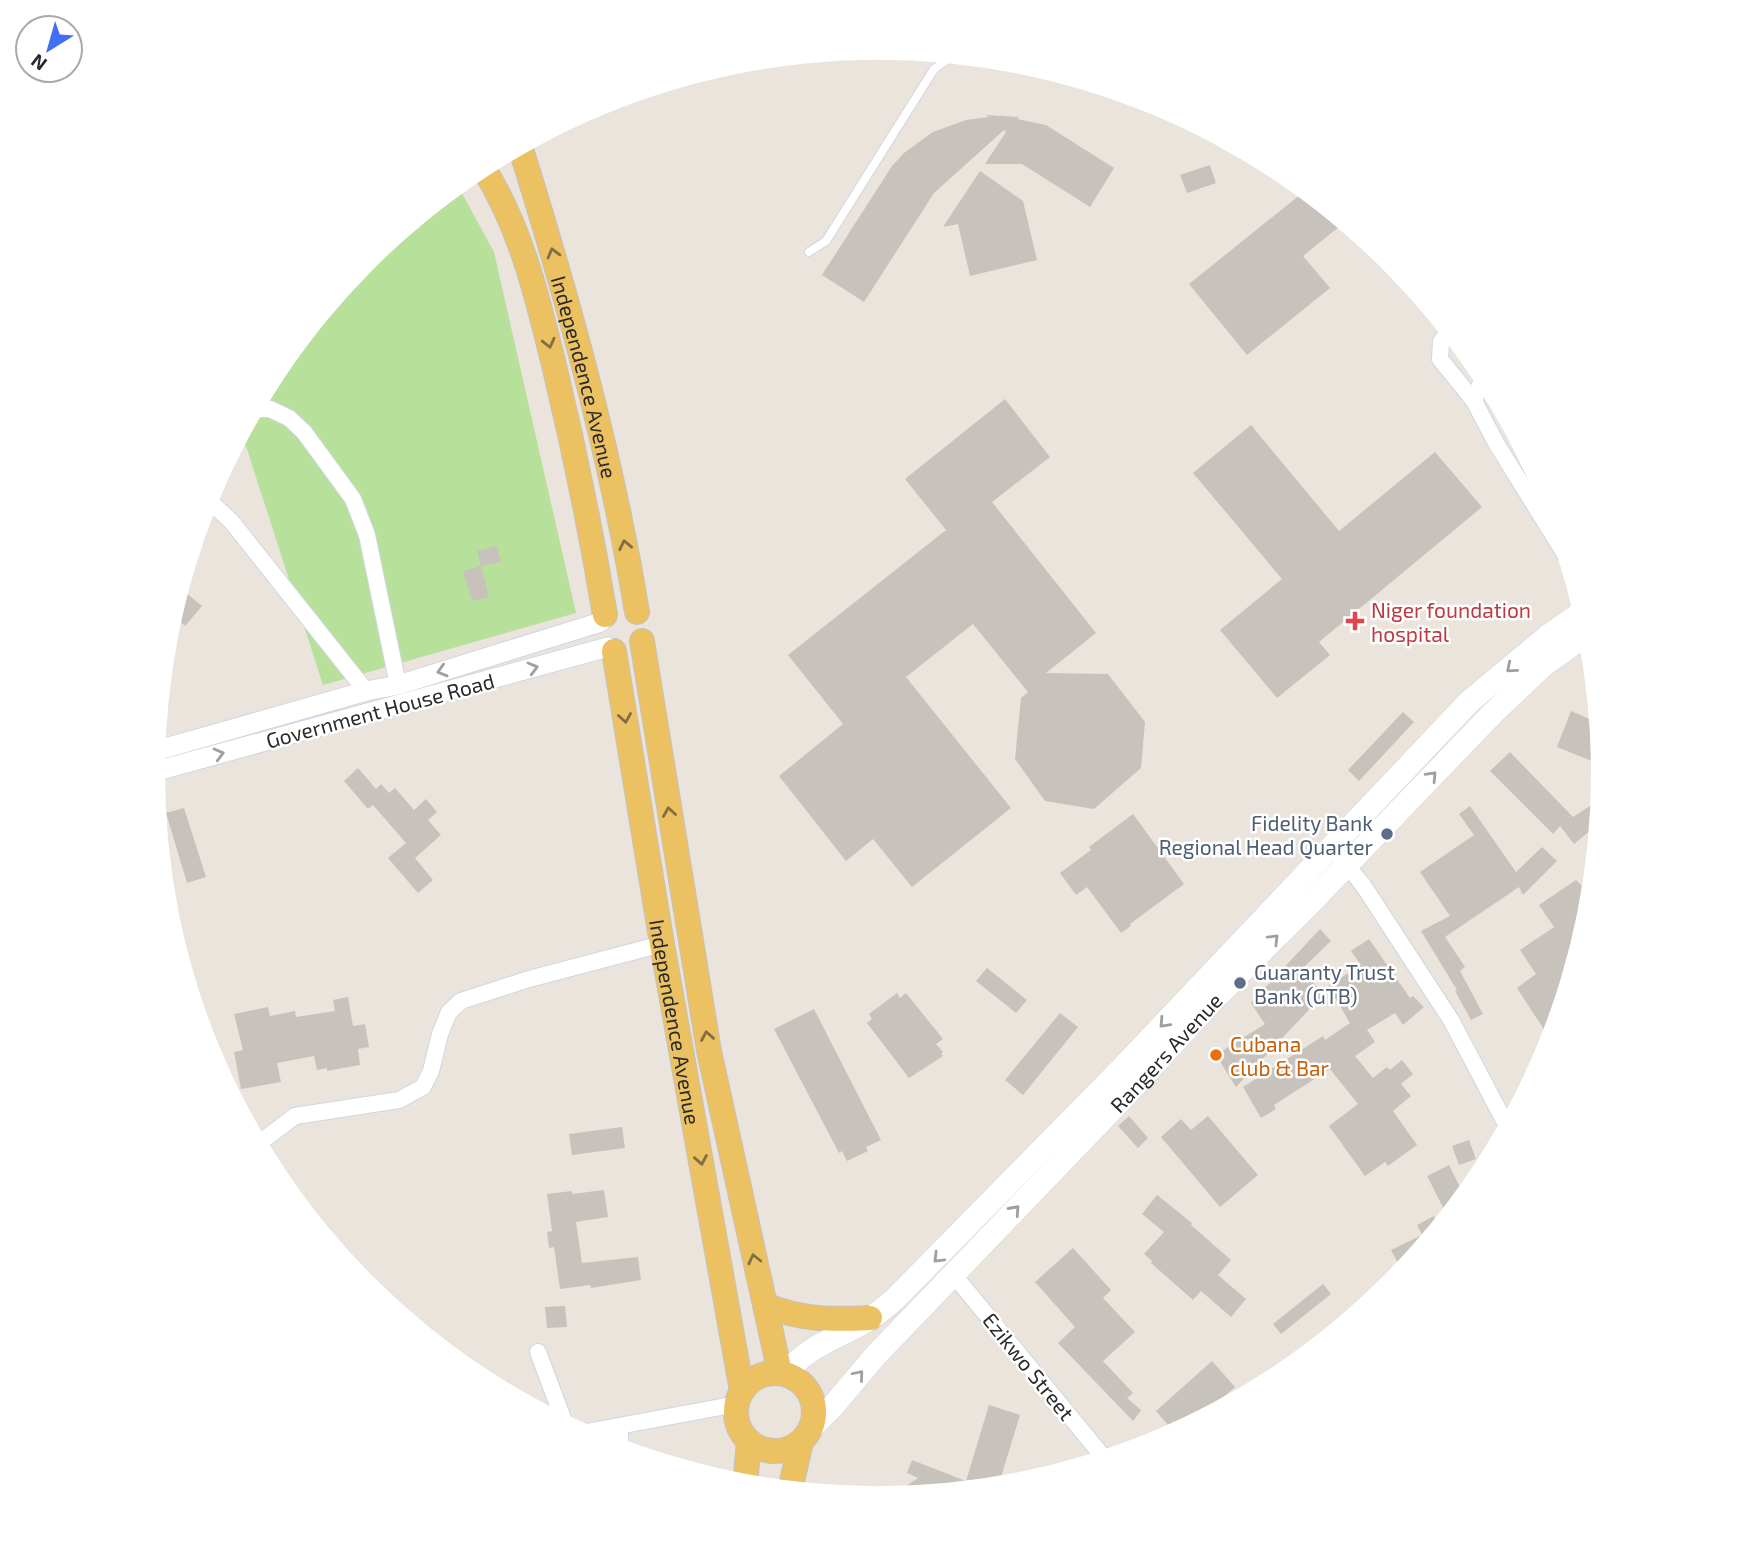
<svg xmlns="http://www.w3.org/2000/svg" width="1757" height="1546" font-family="'Exo 2',sans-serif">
<rect width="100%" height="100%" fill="#ebe4dc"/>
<path fill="#b7e09b" d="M457 184 494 252 576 613 323 685 245 443 235 446 275 369 366 260Z"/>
<g fill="#c7c2bb">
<path d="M986 115 1019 117 1017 119 1046 125 1114 168 1090 207 1022 164H985L1006 132 1004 130 934 193 864 302 822 275 892 166 904 153 933 132 966 120 989 117Z"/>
<path d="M1210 165 1216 183 1187 193 1180 175Z"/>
<path d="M980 171 1023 201 1037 260 970 276 958 224 943 227Z"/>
<path d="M1306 190 1345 222 1303 256 1330 288 1247 355 1189 284Z"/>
<path d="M1005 399 1050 457 992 502 1096 633 1046 673 1108 674 1145 722 1141 768 1094 809 1045 801 1015 759 1021 698 1028 692 973 624 906 677 1011 808 912 887 873 839 846 861 779 776 843 724 788 655 946 530 905 479Z"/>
<path d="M1251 425 1339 531 1435 452 1482 507 1319 642 1330 655 1277 698 1220 630 1282 579 1193 473Z"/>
<path d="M497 546 501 562 481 566 477 551Z"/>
<path d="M481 566 489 597 472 601 463 571Z"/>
<path d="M180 588 202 606 185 626 172 614Z"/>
<path d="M1571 711 1599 723 1604 766 1557 747Z"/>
<path d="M1403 712 1414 722 1359 781 1348 770Z"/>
<path d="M1510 752 1573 817 1602 798 1598 841 1591 830 1574 844 1560 826 1553 834 1490 771Z"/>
<path d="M358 768 376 789 381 784 389 793 395 788 414 810 426 799 437 812 428 820 441 835 415 858 433 880 418 893 388 858 406 843 373 805 368 809 344 781Z"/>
<path d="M1470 806 1516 872 1542 847 1557 861 1523 895 1519 887 1445 937 1465 967 1460 971 1483 1014 1471 1020 1455 991 1457 990 1421 931 1450 916 1420 872 1474 835 1459 814Z"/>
<path d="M184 808 206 877 187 883 166 813Z"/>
<path d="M1133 814 1184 884 1130 924 1131 926 1121 933 1087 887 1076 895 1060 873 1091 850 1089 847Z"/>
<path d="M1576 880 1592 896 1590 915 1552 1042 1517 988 1536 974 1520 950 1554 927 1539 905Z"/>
<path d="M1320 929 1331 941 1304 967 1322 996 1236 1087 1216 1055 1265 1024 1251 1003Z"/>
<path d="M1369 939 1410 998 1413 996 1424 1007 1403 1025 1395 1013 1367 1030 1375 1042 1355 1056 1373 1078 1387 1067 1390 1070 1402 1060 1413 1074 1401 1084 1411 1096 1393 1111 1417 1145 1388 1166 1385 1162 1365 1176 1329 1126 1358 1104 1330 1069 1274 1105 1276 1109 1261 1118 1243 1087 1323 1036 1325 1040 1350 1023 1328 986 1361 965 1351 951Z"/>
<path d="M987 968 1027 1000 1016 1013 976 981Z"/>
<path d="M897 993 900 998 906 993 943 1039 936 1044 943 1052 941 1054 943 1056 909 1078 867 1023 872 1019 869 1014Z"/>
<path d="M348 997 353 1026 365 1024 369 1047 358 1049 360 1065 327 1071V1068L317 1070 314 1056 277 1063 281 1082 241 1089 234 1052 243 1050 234 1014 268 1007 270 1016 295 1011 296 1017 335 1011 333 1000Z"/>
<path d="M814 1009 881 1140 866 1147 868 1151 847 1161 842 1151 839 1153 774 1029Z"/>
<path d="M1060 1013 1078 1027 1023 1095 1005 1080Z"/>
<path d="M1129 1116 1148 1138 1138 1148 1118 1126Z"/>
<path d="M1208 1116 1258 1175 1220 1207 1161 1137 1181 1119 1191 1130Z"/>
<path d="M622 1127 625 1148 572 1155 569 1134Z"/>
<path d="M1469 1140 1476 1159 1459 1165 1452 1146Z"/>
<path d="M1449 1165 1465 1197 1448 1217 1427 1176Z"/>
<path d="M604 1190 608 1217 576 1222 582 1263 638 1257 641 1280 591 1288 590 1285 560 1289 554 1247 549 1248 547 1232 552 1231 547 1194 572 1191V1194Z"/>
<path d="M1157 1195 1192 1223 1191 1225 1231 1260 1218 1275 1246 1299 1231 1317 1201 1291 1193 1300 1151 1263 1152 1261 1144 1254 1164 1232 1142 1214Z"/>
<path d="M1434 1216 1439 1227 1441 1226 1403 1273 1391 1250 1422 1235 1417 1225Z"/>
<path d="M1073 1248 1111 1290 1103 1298 1135 1332 1103 1361 1133 1393 1127 1398 1141 1410 1133 1421 1058 1343 1075 1327 1035 1282Z"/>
<path d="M1323 1284 1331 1294 1281 1334 1273 1324Z"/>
<path d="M565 1306 567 1327 547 1328 545 1307Z"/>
<path d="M1212 1361 1235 1387 1193 1424 1175 1433 1156 1411Z"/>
<path d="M989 1405 1020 1415 998 1487 888 1498 918 1478 907 1473 912 1460 966 1481Z"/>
</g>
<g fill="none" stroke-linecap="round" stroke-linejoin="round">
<defs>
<path id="service" d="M809 252 826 241 934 69 954 55"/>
<g id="minor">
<path d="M1449 330 1441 342 1440 359 1474 401 1496 443 1568 559"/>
<path d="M1474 401 1484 374"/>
<path d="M254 409H270L289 418 304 432 353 499 367 535 398 685"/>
<path d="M207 499 231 521 366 691"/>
<path d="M1340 857 1363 885 1451 1020 1508 1128"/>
<path d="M258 1144 295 1116 399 1100 423 1087 431 1071 440 1034 449 1012 461 1001 529 979 662 944"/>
<path d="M953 1274 1105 1459"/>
<path d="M538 1352 565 1424"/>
<path d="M620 1426V1449"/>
<path d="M581 1433 737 1404"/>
</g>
<g id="tertiary">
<path d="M155 751 366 691 398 685 601 622"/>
<path d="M153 772 608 647"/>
</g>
<g id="secondary">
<path d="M786 1374C807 1345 841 1337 869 1319 879 1313 888 1305 896 1298L1126 1064 1470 701 1547 637 1584 611"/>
<path id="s1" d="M813 1426 833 1406 876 1355 1123 1098 1217 996 1314 899 1493 713 1544 665 1590 632"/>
</g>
<g id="primary">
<path id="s2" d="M520 146C568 299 611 454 637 612"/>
<path d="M482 166C521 227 537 296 554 365 574 448 591 531 605 615"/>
<path d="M642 641 709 1051 780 1373"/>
<path id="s3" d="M614 651 662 944 742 1391"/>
<path d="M765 1305C800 1320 833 1320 870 1318"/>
<circle cx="775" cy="1412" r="39"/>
<path d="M745 1486 749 1441"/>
<path d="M790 1490 801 1442"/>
</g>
</defs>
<use href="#service" stroke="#d1d6e2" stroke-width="10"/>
<use href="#minor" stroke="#d1d6e2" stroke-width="18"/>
<use href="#tertiary" stroke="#d1d6e2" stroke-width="21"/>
<use href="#secondary" stroke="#d1d6e2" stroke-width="24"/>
<use href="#primary" stroke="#c3c3c3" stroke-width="26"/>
<use href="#service" stroke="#fff" stroke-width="8"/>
<use href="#minor" stroke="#fff" stroke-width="16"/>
<use href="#tertiary" stroke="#fff" stroke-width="19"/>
<use href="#secondary" stroke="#fff" stroke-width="23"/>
<use href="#primary" stroke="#ebc162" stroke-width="24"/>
</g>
<defs><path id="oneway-chevron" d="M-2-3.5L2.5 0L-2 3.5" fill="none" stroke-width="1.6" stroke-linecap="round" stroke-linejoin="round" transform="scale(1.75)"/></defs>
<g stroke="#816e43">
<use href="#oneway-chevron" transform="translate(553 253) rotate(-105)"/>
<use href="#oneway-chevron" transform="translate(549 343) rotate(76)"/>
<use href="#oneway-chevron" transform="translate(625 545) rotate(-102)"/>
<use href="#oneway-chevron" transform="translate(625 718) rotate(81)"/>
<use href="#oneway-chevron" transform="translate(669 812) rotate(-99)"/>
<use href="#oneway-chevron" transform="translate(707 1036) rotate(-100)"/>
<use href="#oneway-chevron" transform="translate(701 1160) rotate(80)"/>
<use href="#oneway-chevron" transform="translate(754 1259) rotate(-103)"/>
</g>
<g stroke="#9f9f9f">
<use href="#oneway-chevron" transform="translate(533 668) rotate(-15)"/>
<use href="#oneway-chevron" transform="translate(1511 668) rotate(140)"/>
<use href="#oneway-chevron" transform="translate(442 671) rotate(163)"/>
<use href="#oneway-chevron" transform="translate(219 754) rotate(-15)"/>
<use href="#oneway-chevron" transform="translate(1432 776) rotate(-47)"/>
<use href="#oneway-chevron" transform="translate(1274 939) rotate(-45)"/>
<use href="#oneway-chevron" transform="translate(1164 1023) rotate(133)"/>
<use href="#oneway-chevron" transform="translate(1015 1210) rotate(-48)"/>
<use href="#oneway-chevron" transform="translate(938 1258) rotate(135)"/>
<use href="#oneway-chevron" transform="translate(859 1375) rotate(-50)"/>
</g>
<path fill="#e0444e" stroke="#fff" stroke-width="2.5" d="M1351.5 610.5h7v7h7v7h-7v7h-7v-7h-7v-7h7z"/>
<g fill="#5c6f8a" stroke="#fff" stroke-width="2.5">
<circle cx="1387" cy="834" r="7"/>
<circle cx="1240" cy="983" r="7"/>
</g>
<circle fill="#e8710a" stroke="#fff" stroke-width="2.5" cx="1216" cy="1055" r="7"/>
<g text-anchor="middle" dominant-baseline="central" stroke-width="5" stroke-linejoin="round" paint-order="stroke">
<g font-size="21" fill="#2a2a2a" stroke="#fff">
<text stroke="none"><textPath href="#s2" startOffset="240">Independence Avenue</textPath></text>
<text transform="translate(380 710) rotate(-15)">Government House Road</text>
<text stroke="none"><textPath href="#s3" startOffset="376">Independence Avenue</textPath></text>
<text stroke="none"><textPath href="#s1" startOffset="514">Rangers Avenue</textPath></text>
<text transform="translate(1029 1366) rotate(51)">Ezikwo Street</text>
</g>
<g font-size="21" fill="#be3a42" stroke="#fff" text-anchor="start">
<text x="1371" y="609">Niger foundation<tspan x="1371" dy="24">hospital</tspan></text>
</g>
<g font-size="21" fill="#4e5e75" stroke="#fff" text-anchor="end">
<text x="1373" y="822">Fidelity Bank<tspan x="1373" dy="24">Regional Head Quarter</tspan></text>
<text x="1254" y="971" text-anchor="start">Guaranty Trust<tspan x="1254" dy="24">Bank (GTB)</tspan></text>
</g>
<g font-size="21" fill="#c56008" stroke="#fff" text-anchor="start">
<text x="1230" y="1043">Cubana<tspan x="1230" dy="24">club &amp; Bar</tspan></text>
</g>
</g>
<path d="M0 0H1757V1546H0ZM165 773a713 713 0 1 1 1426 0a713 713 0 1 1-1426 0Z" fill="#fff" fill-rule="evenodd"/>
<g transform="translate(49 49) rotate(217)"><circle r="33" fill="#ffffff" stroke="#aaaaaa" stroke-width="2"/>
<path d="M0-5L12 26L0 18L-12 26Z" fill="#426ff2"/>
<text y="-10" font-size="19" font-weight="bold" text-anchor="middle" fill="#2a2a2a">N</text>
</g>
</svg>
